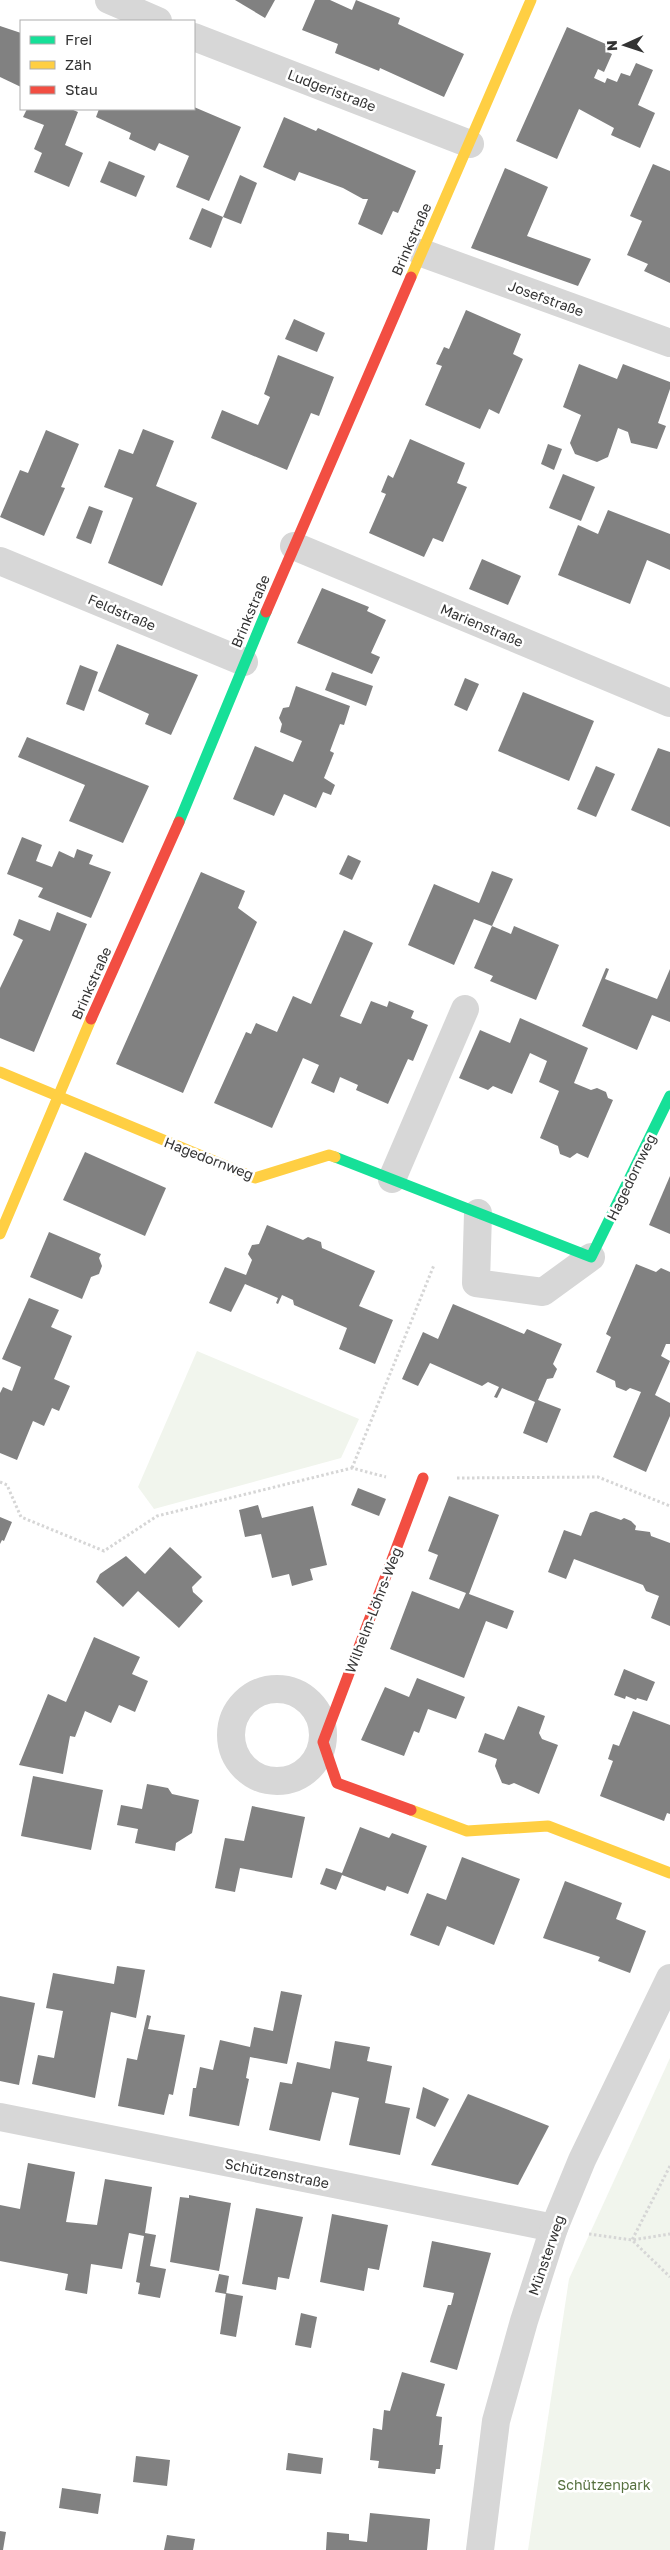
<svg xmlns="http://www.w3.org/2000/svg" width="670" height="2550" font-family="'Golos Text',sans-serif">
<rect width="100%" height="100%" fill="#fff"/>
<g fill="#f1f5ed">
<path d="M197 1351 359 1419 341 1458 154 1509 138 1487Z"/>
<path d="M670 2058V2550H528L569 2279Z"/>
</g>
<g fill="#818181">
<path d="M235 0H275L265 18Z"/>
<path d="M315 0H330L352 10 356 0 400 18 398 24 464 54 444 97 380 68 379 71 335 53 338 44 302 30Z"/>
<path d="M0 26 21 33V87L0 77Z"/>
<path d="M567 27 608 45 606 51 612 54 604 72 598 69 594 78 605 83 607 78 617 82 621 73 630 76 636 63 653 70 638 105 655 113 640 148 611 135 614 128 579 109 557 159 516 141Z"/>
<path d="M194 107 241 127 209 201 176 187 189 156 159 143 155 151 129 139 131 133 96 117 99 109Z"/>
<path d="M27 109H71L78 112 65 145 83 153 69 187 34 172 42 153 34 149 44 125 23 117Z"/>
<path d="M284 117 316 131 318 128 416 171 398 213 393 211 382 235 358 224 368 199H363L343 188 299 172 295 181 263 167Z"/>
<path d="M109 161 145 176 136 197 100 182Z"/>
<path d="M653 164 670 171V283L644 271 648 264 627 255 642 221 630 216Z"/>
<path d="M505 168 548 187 527 236 591 259 578 286 471 248Z"/>
<path d="M240 175 257 183 241 224 223 217Z"/>
<path d="M202 208 223 217 211 248 189 239Z"/>
<path d="M466 310 521 334 513 354 523 359 499 414 489 409 480 429 425 405 442 366 436 364 444 347 449 349Z"/>
<path d="M294 319 325 333 317 352 285 339Z"/>
<path d="M278 355 334 377 319 416 311 413 287 470 211 438 222 410 258 425 270 397 264 394Z"/>
<path d="M579 364 617 379 623 364 670 382V389L658 423 666 426 657 449 631 443 628 432 618 428 608 457 597 462 575 454 570 443 581 415 563 407Z"/>
<path d="M143 429 174 441 156 486 197 503 162 586 108 563 133 498 104 487 119 449 133 454Z"/>
<path d="M46 430 79 444 61 487 65 488 44 536 0 517 20 470 28 473Z"/>
<path d="M410 439 465 463 457 483 467 487 443 542 433 538 424 557 369 533 386 494 381 492 388 475 393 478Z"/>
<path d="M548 444 562 449 554 470 541 464Z"/>
<path d="M563 474 595 487 581 521 549 508Z"/>
<path d="M89 506 103 511 91 544 76 538Z"/>
<path d="M608 510 670 534V570L647 560 630 604 558 575 578 525 598 534Z"/>
<path d="M482 559 521 576 508 605 469 589Z"/>
<path d="M322 588 369 607 367 611 386 620 371 653 380 657 372 674 297 643Z"/>
<path d="M117 644 198 675 171 735 145 724 149 714 98 691Z"/>
<path d="M80 665 98 672 84 711 66 704Z"/>
<path d="M332 672 373 686 366 706 325 690Z"/>
<path d="M465 678 479 684 467 711 454 705Z"/>
<path d="M296 686 350 706 344 725 340 724 330 751 334 753 324 778 335 785 331 795 323 792 316 808 284 794 274 816 233 799 255 746 293 762 302 741 280 732 282 724 279 718 283 708 289 707Z"/>
<path d="M523 692 594 721 569 781 498 751Z"/>
<path d="M27 737 149 786 123 843 69 821 85 785 18 757Z"/>
<path d="M658 748 670 752V827L631 810Z"/>
<path d="M596 766 615 774 596 817 577 809Z"/>
<path d="M22 837 42 845 36 861 52 867 59 851 74 858 77 849 93 855 89 864 111 872 91 918 38 897 43 888 7 874Z"/>
<path d="M348 855 361 861 352 880 339 874Z"/>
<path d="M492 871 513 879 492 926 474 919 454 965 408 945 434 884 479 903Z"/>
<path d="M201 872 245 891 238 908 257 922 183 1093 116 1064Z"/>
<path d="M57 912 87 924 34 1052 0 1038V988L23 940 13 935 19 919 50 931Z"/>
<path d="M492 926 511 934 514 926 559 945 536 1000 490 981 493 976 474 968Z"/>
<path d="M344 930 373 943 340 1016 361 1024 371 1001 387 1007 389 1001 414 1011 411 1018 428 1025 413 1061 408 1059 388 1104 356 1090 358 1085 340 1077 334 1093 311 1083 319 1065 303 1058 272 1128 214 1103 246 1032 251 1034 256 1023 277 1032 293 996 311 1004Z"/>
<path d="M606 968 609 969 605 979 657 999 670 969V1022L652 1015 637 1050 582 1026Z"/>
<path d="M520 1018 588 1048 574 1083 591 1090 597 1088 606 1092 608 1098 613 1100 588 1158 577 1153 570 1158 560 1154 558 1146 540 1138 559 1091 539 1082 547 1061 530 1053 512 1094 493 1086 488 1090 459 1078 480 1030 510 1043Z"/>
<path d="M85 1152 166 1188 145 1236 63 1200Z"/>
<path d="M670 1176V1234L649 1225Z"/>
<path d="M267 1225 303 1240 308 1237 321 1242 322 1248 375 1271 359 1306 393 1320 375 1364 339 1349 347 1328 294 1305 293 1300 282 1295 278 1304 276 1303 278 1298 245 1284 231 1312 209 1303 225 1267 246 1275 252 1260 248 1254 252 1245 259 1244Z"/>
<path d="M49 1232 101 1254 99 1258 102 1266 99 1274 91 1277 82 1299 30 1277Z"/>
<path d="M636 1264 656 1272 661 1268 670 1272V1344H666L661 1356 670 1361 655 1395 670 1403V1416L646 1472 613 1457 641 1392 630 1388 626 1391 616 1387 615 1381 596 1372 611 1337 606 1334Z"/>
<path d="M29 1298 59 1310 51 1327 72 1336 54 1379 70 1386 59 1411 52 1408 44 1426 33 1421 17 1460 0 1453V1393L3 1387 12 1391 21 1367 2 1359Z"/>
<path d="M453 1304 524 1334 527 1329 562 1344 553 1364 557 1369 553 1378 547 1379 538 1400 561 1409 547 1443 523 1433 535 1402 502 1388 497 1398 494 1397 499 1387 488 1382 482 1386 430 1363 418 1386 402 1379 423 1332 438 1339Z"/>
<path d="M358 1488 386 1499 379 1516 351 1505Z"/>
<path d="M449 1496 499 1515 469 1594 514 1611 507 1629 486 1621 464 1678 390 1649 412 1591 459 1609 466 1593 429 1579 438 1555 428 1551Z"/>
<path d="M258 1505 262 1518 313 1506 327 1565 310 1569 313 1580 292 1586 289 1574 272 1578 261 1534 245 1537 239 1510Z"/>
<path d="M596 1511 621 1520 624 1518 631 1521 636 1526 635 1530 650 1532 651 1536 670 1543V1626L651 1618 659 1596 646 1591 643 1585 574 1559 566 1579 548 1572 564 1530 581 1536 590 1513Z"/>
<path d="M0 1517 12 1522 4 1541 2 1540 0 1544Z"/>
<path d="M170 1547 202 1577 192 1587 193 1592 203 1601 179 1628 138 1591 123 1607 96 1582 100 1574 126 1556 145 1574Z"/>
<path d="M94 1637 140 1657 132 1674 148 1681 135 1712 119 1705 111 1723 85 1711 75 1737 70 1736 63 1774 19 1765 48 1694 66 1702Z"/>
<path d="M624 1669 655 1682 647 1701 637 1698 636 1700 626 1696 625 1699 614 1695Z"/>
<path d="M417 1678 465 1697 456 1719 428 1709 419 1733 414 1731 404 1756 361 1740 385 1687 409 1697Z"/>
<path d="M518 1706 545 1716 539 1733 542 1739 558 1745 539 1794 514 1783 509 1785 502 1783 495 1766 497 1759 478 1752 485 1733 504 1740Z"/>
<path d="M633 1711 670 1725V1814L667 1813 664 1821 600 1796 613 1761 608 1759 613 1744 619 1746Z"/>
<path d="M33 1776 103 1790 91 1850 21 1836Z"/>
<path d="M147 1784 168 1788 172 1794 199 1800 192 1833 176 1843 175 1851 135 1843 138 1829 117 1825 121 1805 142 1809Z"/>
<path d="M252 1806 305 1817 292 1878 240 1868 235 1892 215 1888 225 1838 244 1841Z"/>
<path d="M360 1827 389 1838 392 1833 427 1846 408 1894 387 1886 385 1891 342 1875 336 1890 320 1884 326 1868 342 1873Z"/>
<path d="M462 1857 520 1879 494 1945 447 1926 439 1946 410 1935 427 1893 446 1900Z"/>
<path d="M565 1881 622 1903 616 1919 646 1931 630 1973 598 1961 600 1957 543 1938Z"/>
<path d="M117 1966 145 1970 136 2018 111 2012 95 2098 32 2084 38 2055 54 2058 63 2011 46 2008 53 1973 114 1984Z"/>
<path d="M281 1991 302 1995 287 2064 250 2057 246 2078 249 2079 239 2126 189 2116 193 2088H196L200 2067 213 2070 220 2040 250 2047 254 2027 273 2031Z"/>
<path d="M0 1996 35 2003 19 2085 0 2081Z"/>
<path d="M147 2015 151 2016 148 2029 185 2035 173 2095 169 2094 164 2115 118 2106 127 2058 137 2060Z"/>
<path d="M335 2041 370 2047 367 2061 392 2066 385 2103 410 2108 400 2155 349 2145 359 2098 332 2092 320 2141 269 2130 280 2082 292 2084 297 2062 330 2069Z"/>
<path d="M423 2087 449 2099 435 2127 416 2118Z"/>
<path d="M468 2094 549 2126 518 2185 431 2165Z"/>
<path d="M28 2163 75 2172 66 2222 97 2225 105 2179 152 2187 145 2233 156 2235 150 2266 166 2269 160 2298 138 2294 140 2283 136 2282 144 2236 129 2233 122 2269 91 2264 87 2294 65 2290 68 2274 0 2261V2205L20 2209Z"/>
<path d="M189 2195 231 2203 219 2271 170 2262 180 2197 189 2198Z"/>
<path d="M256 2208 303 2217 289 2279 278 2277 276 2290 242 2284Z"/>
<path d="M332 2214 388 2225 379 2270 368 2268 364 2291 320 2282Z"/>
<path d="M432 2241 491 2253 457 2370 430 2362 448 2305H451L454 2293 423 2287Z"/>
<path d="M219 2274 229 2276 226 2294 215 2292Z"/>
<path d="M226 2293 243 2296 236 2337 220 2334Z"/>
<path d="M301 2313 317 2317 311 2348 295 2345Z"/>
<path d="M402 2372 445 2384 436 2416 442 2417 439 2445H443L440 2469H436L435 2474 378 2468 379 2461 370 2460 373 2428 382 2430 384 2410 390 2411Z"/>
<path d="M288 2453 323 2458 321 2474 286 2470Z"/>
<path d="M136 2456 170 2460 167 2486 133 2482Z"/>
<path d="M62 2488 101 2494 98 2514 59 2508Z"/>
<path d="M370 2513 430 2519 427 2550H326L327 2532 349 2534V2540L367 2542Z"/>
<path d="M0 2531 6 2532 3 2550H0Z"/>
<path d="M167 2535 195 2539 193 2550H164Z"/>
</g>
<g fill="none" stroke-linecap="round" stroke-linejoin="round">
<g stroke="#d6d6d6" stroke-width="3" stroke-dasharray="2.5 2.5" stroke-linecap="butt">
<path d="M352 1468 434 1265"/>
<path d="M457 1478 598 1477 670 1506"/>
<path d="M0 1482 7 1485 21 1517 104 1551 157 1516 352 1468 386 1477"/>
<path d="M670 2166 632 2240 670 2277"/>
<path d="M589 2234 632 2240 670 2234"/>
</g>
<g stroke="#d7d7d7" stroke-width="28">
<path d="M109 0 158 21"/>
<path d="M194 37 470 144"/>
<path d="M422 253 670 343"/>
<path d="M294 546 670 703"/>
<path d="M0 561 244 662"/>
<path d="M392 1179 465 1009"/>
<path d="M478 1213 476 1283 543 1292 591 1257"/>
<circle cx="277" cy="1735" r="46"/>
<path d="M0 2117 554 2228"/>
<path d="M480 2550 496 2421 524 2321 554 2228 582 2160 670 1978"/>
</g>
<g stroke="#16e098" stroke-width="11">
<path d="M179 822 266 612"/>
<path d="M335 1157 591 1257 670 1096"/>
</g>
<g stroke="#ffcf43" stroke-width="11">
<path d="M411 277 531 0"/>
<path d="M0 1072 255 1178 329 1155 335 1157"/>
<path d="M0 1234 91 1019"/>
<path d="M411 1810 467 1831 548 1826 670 1873"/>
</g>
<g stroke="#f24e42" stroke-width="11">
<path d="M266 612 411 277"/>
<path d="M91 1019 179 822"/>
<path d="M411 1810 337 1783 323 1742 423 1478"/>
</g>
</g>
<g text-anchor="middle" dominant-baseline="central" stroke-width="5" stroke-linejoin="round" paint-order="stroke">
<g font-size="14" fill="#333" stroke="#fff">
<text transform="translate(332 90) rotate(21)">Ludgeristraße</text>
<text transform="translate(411 239) rotate(-66)">Brinkstraße</text>
<text transform="translate(546 298) rotate(20)">Josefstraße</text>
<text transform="translate(250 611) rotate(-67)">Brinkstraße</text>
<text transform="translate(122 612) rotate(23)">Feldstraße</text>
<text transform="translate(482 625) rotate(23)">Marienstraße</text>
<text transform="translate(91 983) rotate(-66)">Brinkstraße</text>
<text transform="translate(209 1158) rotate(21)">Hagedornweg</text>
<text transform="translate(631 1177) rotate(-64)">Hagedornweg</text>
<text transform="translate(373 1610) rotate(-69)">Wilhelm-Löhrs-Weg</text>
<text transform="translate(277 2173) rotate(11)">Schützenstraße</text>
<text transform="translate(546 2255) rotate(-71)">Münsterweg</text>
</g>
<g font-size="14" fill="#56703f" stroke="#fff">
<text x="604" y="2484">Schützenpark</text>
</g>
</g>
<rect x="20" y="20" width="175" height="90" fill="#ffffff" stroke="#adadad"/>
<rect x="30" y="36" width="25" height="8" fill="#16e098" stroke="#adadad"/>
<text x="65" y="45" font-size="15" fill="#333333">Frei</text>
<rect x="30" y="61" width="25" height="8" fill="#ffcf43" stroke="#adadad"/>
<text x="65" y="70" font-size="15" fill="#333333">Zäh</text>
<rect x="30" y="86" width="25" height="8" fill="#f24e42" stroke="#adadad"/>
<text x="65" y="95" font-size="15" fill="#333333">Stau</text>
<g transform="translate(625 45) rotate(267)" stroke="#ffffff" stroke-width="4" paint-order="stroke">
<path d="M0-4L9 19L0 12L-9 19Z" fill="#333333"/>
<text y="-8" font-size="14" font-weight="bold" text-anchor="middle" fill="#333333">N</text>
</g>
</svg>
